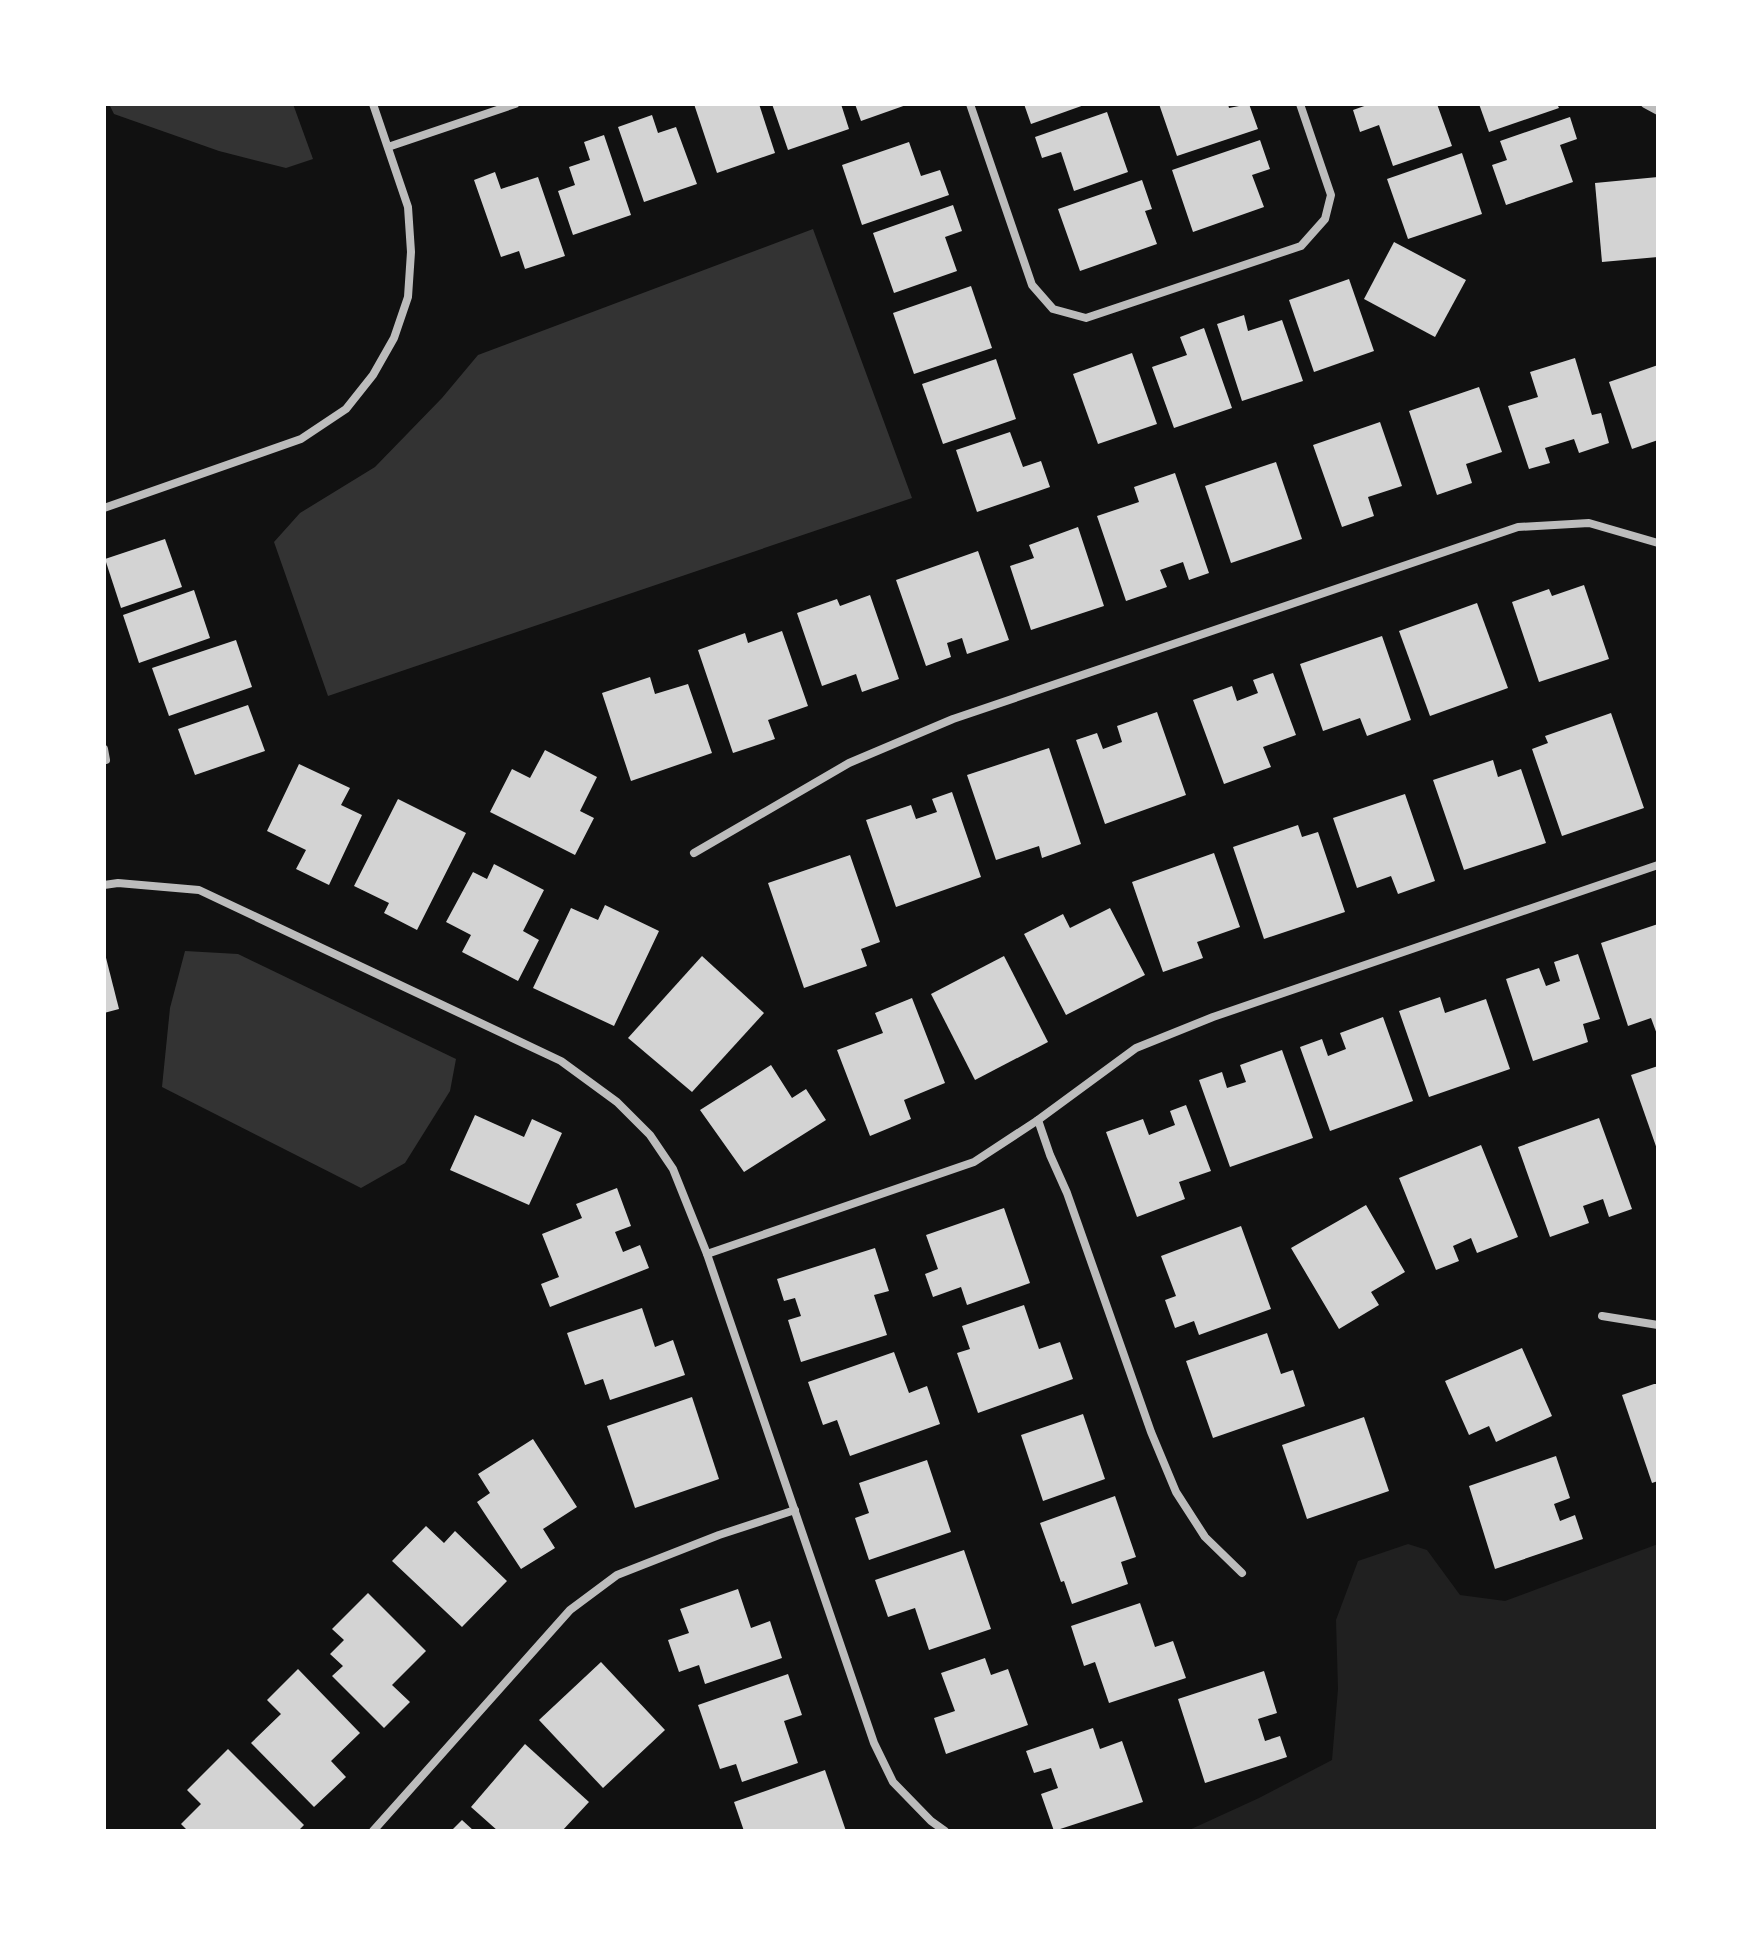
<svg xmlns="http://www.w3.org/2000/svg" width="1762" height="1935" font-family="Spectral,serif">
<rect width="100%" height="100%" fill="#111"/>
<path fill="#202020" d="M1408 1544 1427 1550 1460 1595 1505 1601 1658 1544V1831H1187L1259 1798 1332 1760 1338 1689 1336 1620 1358 1561Z"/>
<g fill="#333">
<path d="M109 104H293L313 159 286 168 219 151 114 114Z"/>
<path d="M813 229 912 498 328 696 274 542 300 513 375 467 442 398 478 355Z"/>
<path d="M185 951 238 954 456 1059 450 1091 405 1163 361 1188 162 1087 170 1008Z"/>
</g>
<g fill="#d3d3d3">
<path d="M694 104H759L775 153 717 173Z"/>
<path d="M772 104H841L849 129 788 150Z"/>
<path d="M855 104H909L861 121Z"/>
<path d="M1024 104H1087L1031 124Z"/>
<path d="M1159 104H1228L1229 108 1249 104 1258 129 1177 156Z"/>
<path d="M1370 104H1437L1452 146 1393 166 1379 125 1360 132 1353 110Z"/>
<path d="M1479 104H1557L1559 108 1489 132Z"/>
<path d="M1107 112 1128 172 1074 191 1061 152 1042 158 1035 137Z"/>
<path d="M652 115 658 133 676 127 697 184 644 202 618 127Z"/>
<path d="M1570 117 1577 139 1560 145 1573 182 1506 205 1492 165 1507 160 1500 141Z"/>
<path d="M604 135 631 215 573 235 558 191 575 185 569 167 590 160 584 142Z"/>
<path d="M1260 140 1270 169 1252 175 1264 207 1193 232 1172 170Z"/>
<path d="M909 142 921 176 940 170 949 195 862 225 842 165Z"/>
<path d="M1462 153 1482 214 1408 239 1387 179Z"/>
<path d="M495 172 501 189 538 177 565 256 525 269 519 251 501 257 474 180Z"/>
<path d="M1658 177V257L1602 262 1595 183Z"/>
<path d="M1142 180 1152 209 1145 211 1157 244 1080 271 1058 209Z"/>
<path d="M953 205 962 231 945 237 957 271 894 293 873 233Z"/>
<path d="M1394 242 1466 280 1435 337 1364 299Z"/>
<path d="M1349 279 1374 351 1314 372 1289 300Z"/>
<path d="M971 286 992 348 914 374 893 313Z"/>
<path d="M1244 315 1248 331 1282 320 1303 381 1242 401 1217 324Z"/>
<path d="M1204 328 1232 408 1174 428 1152 367 1187 355 1180 337Z"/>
<path d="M1132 353 1157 424 1098 444 1073 374Z"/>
<path d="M1575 358 1592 415 1601 413 1609 443 1579 453 1574 439 1545 448 1550 463 1529 469 1508 406 1538 397 1530 372Z"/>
<path d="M996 359 1016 419 943 444 922 384Z"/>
<path d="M1658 365V440L1632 449 1609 382Z"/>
<path d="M1479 387 1502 452 1466 464 1472 483 1437 495 1409 411Z"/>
<path d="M1380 422 1402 486 1368 497 1374 516 1342 527 1313 445Z"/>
<path d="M1010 432 1023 467 1041 461 1050 487 977 512 956 450Z"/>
<path d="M1276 462 1302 539 1231 563 1205 486Z"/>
<path d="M1175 473 1209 573 1189 580 1183 562 1160 570 1167 587 1126 601 1097 516 1139 502 1134 487Z"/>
<path d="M1078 527 1104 606 1031 630 1010 566 1034 558 1029 545Z"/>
<path d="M165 539 182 587 121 608 105 559Z"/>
<path d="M978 551 1009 640 967 654 962 638 947 643 951 657 926 666 896 580Z"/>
<path d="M1584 585 1609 659 1539 682 1512 602 1549 589 1552 596Z"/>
<path d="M194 590 210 638 139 663 123 615Z"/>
<path d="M870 595 899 679 862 692 856 674 822 686 797 613 837 599 840 606Z"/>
<path d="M1477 603 1508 688 1430 716 1399 631Z"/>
<path d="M782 631 808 706 768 720 775 739 733 753 698 650 745 633 748 643Z"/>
<path d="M1382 636 1411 720 1367 736 1360 718 1323 731 1300 664Z"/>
<path d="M236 640 252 687 169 716 152 668Z"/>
<path d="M1273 673 1296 735 1263 747 1271 767 1224 784 1193 700 1232 686 1237 701 1258 693 1253 680Z"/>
<path d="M650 677 655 694 688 684 712 753 631 781 602 693Z"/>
<path d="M248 705 265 751 195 775 178 729Z"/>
<path d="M1157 712 1186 795 1105 824 1076 740 1097 733 1103 749 1122 742 1117 726Z"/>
<path d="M1611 713 1644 808 1562 836 1532 749 1548 743 1545 736Z"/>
<path d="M1049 748 1081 844 1042 858 1039 846 996 860 967 775Z"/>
<path d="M545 750 597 777 580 811 594 818 575 855 490 812 512 769 530 778Z"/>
<path d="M1493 760 1498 777 1521 769 1546 843 1464 870 1433 780Z"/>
<path d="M299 764 350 788 341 805 362 815 329 885 296 869 306 850 267 831Z"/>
<path d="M952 792 981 877 896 907 866 820 911 805 916 819 937 812 932 799Z"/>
<path d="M1405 794 1435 881 1398 894 1391 876 1357 888 1333 818Z"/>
<path d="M398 799 466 833 417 930 384 913 389 903 354 886Z"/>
<path d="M1298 825 1302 837 1318 832 1345 912 1264 939 1233 847Z"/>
<path d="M1214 853 1240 927 1197 942 1203 958 1163 972 1132 882Z"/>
<path d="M850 855 880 942 861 949 867 966 804 988 768 883Z"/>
<path d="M494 864 544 890 523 931 539 940 518 981 462 952 471 935 446 922 473 872 487 879Z"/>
<path d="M605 905 659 931 614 1026 533 988 571 908 598 920Z"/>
<path d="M1110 908 1145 975 1066 1015 1024 934 1063 914 1070 928Z"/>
<path d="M1658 924V1037L1651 1018 1628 1026 1601 943Z"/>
<path d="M104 950 119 1009 104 1013Z"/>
<path d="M1578 954 1600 1019 1583 1024 1588 1042 1533 1061 1506 979 1539 968 1546 986 1560 981 1554 962Z"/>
<path d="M702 956 764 1013 692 1092 628 1038Z"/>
<path d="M1004 956 1048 1042 975 1080 931 994Z"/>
<path d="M1440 997 1445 1013 1486 999 1510 1069 1429 1097 1399 1011Z"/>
<path d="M912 998 945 1083 904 1100 911 1119 870 1136 837 1050 883 1033 875 1013Z"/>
<path d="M1383 1017 1413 1101 1330 1131 1300 1047 1322 1039 1328 1056 1346 1049 1340 1033Z"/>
<path d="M1282 1050 1313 1138 1230 1167 1199 1080 1222 1072 1227 1088 1246 1082 1240 1065Z"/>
<path d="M771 1065 792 1098 806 1089 826 1120 744 1172 700 1110Z"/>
<path d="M1658 1066V1152L1631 1075Z"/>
<path d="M1186 1105 1211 1171 1179 1182 1185 1199 1137 1217 1106 1132 1143 1119 1149 1135 1175 1125 1170 1111Z"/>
<path d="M475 1115 524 1137 532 1119 562 1133 529 1205 450 1170Z"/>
<path d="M1599 1118 1632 1209 1609 1217 1603 1199 1583 1206 1589 1223 1550 1237 1518 1147Z"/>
<path d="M1481 1145 1518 1237 1477 1253 1471 1238 1453 1246 1459 1261 1436 1270 1399 1178Z"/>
<path d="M617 1188 631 1226 615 1232 623 1252 640 1245 649 1268 550 1307 541 1284 559 1277 542 1234 582 1218 576 1204Z"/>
<path d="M1366 1205 1405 1272 1371 1292 1379 1305 1339 1329 1291 1248Z"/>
<path d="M1004 1208 1030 1283 967 1305 961 1287 933 1297 925 1274 938 1269 926 1235Z"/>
<path d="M1241 1226 1271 1309 1199 1335 1194 1321 1175 1328 1165 1300 1176 1296 1161 1256Z"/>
<path d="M875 1248 889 1291 874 1295 887 1335 801 1362 788 1320 801 1316 795 1298 784 1301 777 1279Z"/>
<path d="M1024 1305 1039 1349 1060 1342 1073 1379 978 1413 957 1353 970 1349 962 1326Z"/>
<path d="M642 1308 655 1347 673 1340 685 1375 610 1400 603 1379 585 1385 567 1333Z"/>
<path d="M1267 1333 1281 1374 1293 1370 1305 1406 1213 1438 1186 1361Z"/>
<path d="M1522 1348 1552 1416 1496 1442 1489 1426 1469 1435 1445 1381Z"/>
<path d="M894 1352 909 1393 927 1386 940 1424 850 1456 837 1420 823 1425 808 1382Z"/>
<path d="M1654 1384H1658V1481L1652 1483 1622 1395Z"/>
<path d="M692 1397 719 1479 635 1508 607 1426Z"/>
<path d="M1083 1414 1105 1479 1043 1501 1021 1435Z"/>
<path d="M1364 1417 1389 1491 1307 1519 1282 1445Z"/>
<path d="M533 1439 577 1507 543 1529 555 1548 521 1569 477 1502 490 1493 478 1474Z"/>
<path d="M1556 1456 1570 1498 1554 1504 1560 1521 1575 1515 1583 1539 1495 1569 1469 1486Z"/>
<path d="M927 1460 951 1532 869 1560 855 1518 869 1513 859 1483Z"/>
<path d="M1115 1496 1136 1557 1121 1562 1128 1584 1072 1604 1064 1581 1061 1582 1040 1523Z"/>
<path d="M426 1526 444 1543 455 1531 507 1581 462 1627 392 1561Z"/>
<path d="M964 1550 991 1629 929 1650 915 1608 888 1617 875 1580Z"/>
<path d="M738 1589 751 1628 770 1621 782 1658 705 1684 699 1665 679 1672 668 1640 689 1633 680 1609Z"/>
<path d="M368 1593 426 1651 392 1685 410 1702 384 1728 332 1676 343 1666 330 1654 344 1640 332 1629Z"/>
<path d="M1140 1603 1155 1647 1173 1641 1186 1678 1109 1703 1095 1662 1084 1666 1071 1626Z"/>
<path d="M985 1658 991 1675 1008 1669 1028 1725 946 1754 934 1718 955 1711 941 1673Z"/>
<path d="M601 1662 665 1730 603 1788 539 1720Z"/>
<path d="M298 1669 360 1733 331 1761 346 1777 314 1807 251 1743 281 1714 267 1700Z"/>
<path d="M1264 1671 1277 1713 1258 1719 1265 1741 1280 1736 1287 1757 1205 1783 1178 1699Z"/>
<path d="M788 1674 802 1715 784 1721 798 1763 742 1782 736 1764 720 1769 698 1705Z"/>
<path d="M1093 1728 1100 1749 1122 1741 1143 1802 1054 1831 1041 1794 1058 1788 1051 1768 1034 1773 1026 1751Z"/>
<path d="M525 1744 589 1802 562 1831H498L471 1807Z"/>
<path d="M228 1749 304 1825 298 1831H188L181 1824 201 1804 187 1790Z"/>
<path d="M825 1770 846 1831H744L734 1802Z"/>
<path d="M462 1820 474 1831H451Z"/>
</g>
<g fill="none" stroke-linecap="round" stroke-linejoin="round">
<g stroke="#bcbcbc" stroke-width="8">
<path d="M970 104 1032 285 1053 309 1086 318 1301 246 1325 219 1331 195 1300 104"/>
<path d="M1645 104 1658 111"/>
<path d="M388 147 515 104"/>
<path d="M104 508 301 439 346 409 373 375 394 338 408 297 411 252 408 207 373 104"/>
<path d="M104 749 106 760"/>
<path d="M694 853 849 763 953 719 1518 527 1589 523 1658 543"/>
<path d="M104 885 118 883 199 890 561 1061 617 1102 650 1135 673 1169 707 1254 874 1743 893 1782 931 1821 945 1831"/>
<path d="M1038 1120 1050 1155 1067 1193 1151 1432 1176 1492 1205 1537 1242 1573"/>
<path d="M707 1254 974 1162 1038 1120 1136 1048 1213 1017 1658 865"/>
<path d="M1602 1316 1658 1325"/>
<path d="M373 1831 570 1610 617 1575 719 1535 795 1510"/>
</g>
</g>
<rect width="1762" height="1935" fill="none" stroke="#ffffff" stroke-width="212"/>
</svg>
